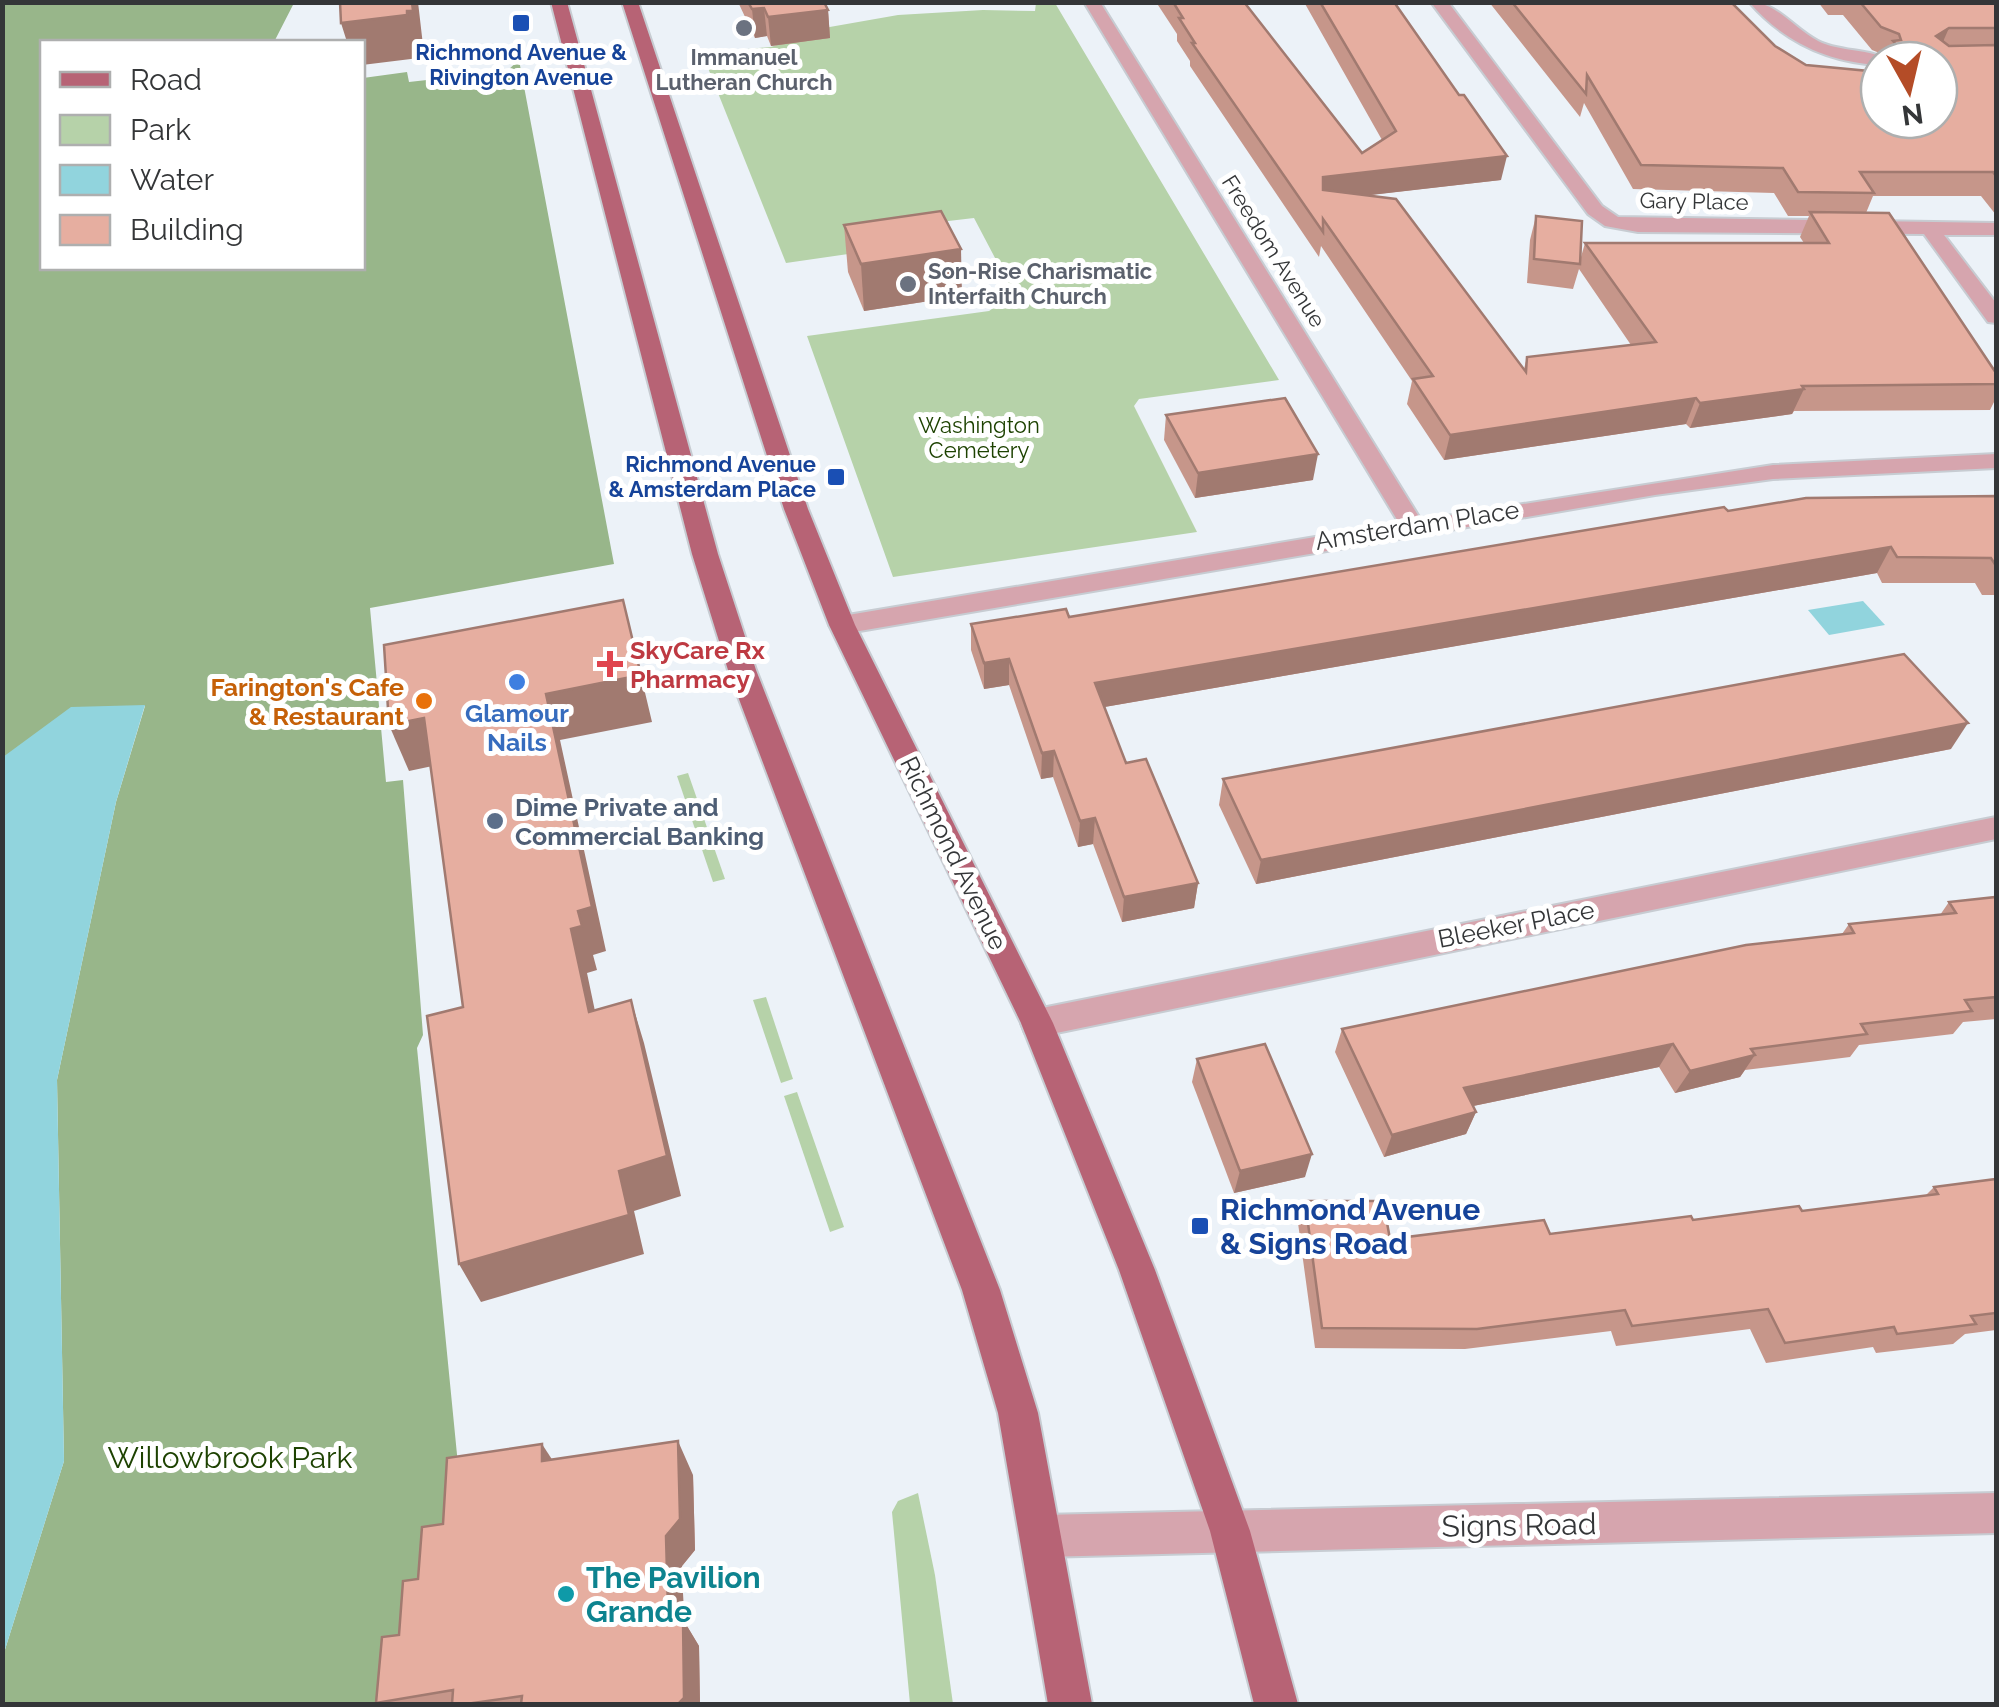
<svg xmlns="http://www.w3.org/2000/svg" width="1999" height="1707" font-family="Raleway,sans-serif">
<rect width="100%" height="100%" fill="#ecf2f8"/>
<g fill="#b6d2a9">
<path d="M1036 3H1055L1279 380 1139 399 1134 406 1197 532 893 577 807 336 989 311 1014 294 974 218 863 231 869 251 786 263 702 53 771 47 824 28 898 15 983 10 1035 11Z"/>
<path d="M688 773 725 879 713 882 677 776Z"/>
<path d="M766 997 793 1079 781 1083 753 1000Z"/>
<path d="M797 1092 844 1227 830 1232 784 1096Z"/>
<path d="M918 1493 935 1575 953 1704H910L892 1512 898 1501Z"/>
</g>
<path fill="#98b68a" d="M3 3H294L274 42H42V268H362L363 78 407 72 409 82 507 71 519 60 614 564 370 608 386 782 403 780 423 1035 417 1048 460 1485 384 1704H3V1656L64 1461 57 1080 116 802 145 706 3 757Z"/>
<g fill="#91d4dd">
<path d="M1863 601 1885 625 1829 635 1808 610Z"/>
<path d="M145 705 116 802 57 1080 64 1461 3 1656V757L71 707Z"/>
</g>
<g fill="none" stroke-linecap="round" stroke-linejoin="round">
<defs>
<g id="minor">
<path d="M1084 2H1100L1421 520 1773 465 1996 454V468L1773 479 1655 495 842 634 833 631 829 625 833 619 842 616 1399 523Z"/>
<path d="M1431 2H1448L1602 206 1618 217 1996 223V235H1944L1996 303V323L1988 322 1924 234 1638 232 1605 226 1588 214Z"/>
<path d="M1749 2C1777 2 1793 28 1818 41 1839 52 1873 49 1888 60H1879V65C1827 62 1784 42 1749 2Z"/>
<path d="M1996 817V839L1037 1037 1025 1033 1021 1023 1025 1013 1037 1009Z"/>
</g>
<path id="tertiary" d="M1996 1493V1533L1042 1557 1027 1551 1021 1536 1027 1521 1042 1515Z"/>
<g id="primary">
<path d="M551 2H567L718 554 756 670 1000 1290 1038 1413 1092 1704H1048L998 1413 962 1290 728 670 692 554Z"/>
<path d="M622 2H638L808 509 855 625 1053 1023 1155 1270 1250 1531 1298 1704H1254L1210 1531 1119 1270 1021 1023 829 625 784 509Z"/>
</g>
</defs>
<use href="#minor" stroke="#c7ccd2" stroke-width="4"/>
<use href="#tertiary" stroke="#c7ccd2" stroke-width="4"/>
<use href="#primary" stroke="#c7ccd2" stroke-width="4"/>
<use href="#minor" fill="#d6a5ae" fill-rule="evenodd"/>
<use href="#tertiary" fill="#d6a5ae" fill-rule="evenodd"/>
<use href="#primary" fill="#b76375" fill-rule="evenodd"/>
</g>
<g fill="#c6968a">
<path d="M738 2H824L828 10 830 38 771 46 767 36 755 38Z"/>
<path d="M1156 2H1244L1362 153 1382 140 1304 2H1394L1501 180 1369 195 1524 369 1527 357 1631 345 1579 269 1573 289 1527 283 1530 240 1536 216 1581 257 1585 243H1804L1800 237 1809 216H1788L1774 193 1633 189 1584 103 1580 117 1489 2H1731L1775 46 1879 120 1939 60H1885L1887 56 1872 50 1843 15H1828L1818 2H1996V215L1981 196H1873L1866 213 1996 373V398L1990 410 1794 411 1792 414 1690 428 1686 424 1444 460 1407 404 1412 381 1321 246 1319 257 1190 66V61L1177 41V34Z"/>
<path d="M844 225 962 296 864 311 848 272Z"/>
<path d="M1166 415 1313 480 1195 498 1164 440Z"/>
<path d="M1996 496V595H1982L1975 583H1882L1877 573 1104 707 1126 763 1198 883 1194 908 1122 922 1093 844 1078 847 1053 777 1041 779 1009 685 984 689 971 650V624L1069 617 1728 511Z"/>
<path d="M1951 749 1256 884 1219 805 1223 779Z"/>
<path d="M1996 897V1019L1963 1022 1953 1034 1859 1045 1850 1057 1745 1070 1740 1077 1675 1093 1659 1067 1473 1106 1476 1112 1466 1134 1384 1157 1335 1052 1342 1029 1842 934 1849 924 1940 915 1949 902Z"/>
<path d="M1197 1059 1305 1177 1234 1193 1192 1082Z"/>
<path d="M1996 1179V1330L1965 1334 1953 1344 1876 1353 1873 1347 1766 1363 1750 1329 1616 1346 1611 1331 1465 1349 1315 1348 1298 1223 1305 1201 1390 1239 1550 1234 1802 1211 1925 1196 1934 1187Z"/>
<path d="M552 1460 693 1475 695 1550 682 1566 684 1621 699 1646 700 1704H379L376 1703 399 1635 443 1524Z"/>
</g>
<g fill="#a17a70">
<path d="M412 2H418L424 54H419V58L362 65V42H347L341 23Z"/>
<path d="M764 8 767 36 755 38 752 9Z"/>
<path d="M828 10 830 38 771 46 768 17Z"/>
<path d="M1949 28 1939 51 1936 36Z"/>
<path d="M1507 156 1501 180 1319 201 1323 177Z"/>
<path d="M961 249 962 296 864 311 861 264Z"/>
<path d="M1804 389 1792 414 1690 428 1700 403Z"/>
<path d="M1696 398 1686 424 1444 460 1450 435Z"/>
<path d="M1318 454 1313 480 1195 498 1198 473Z"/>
<path d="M1891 547 1877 573 1093 709 1095 683Z"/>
<path d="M623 600 652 722 560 740 606 951 593 955 597 970 587 973 604 1054 589 1012 571 929 578 911 546 694Z"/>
<path d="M1009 659V685L984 689V663Z"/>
<path d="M424 718 442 764 409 771 389 725Z"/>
<path d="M1968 723 1951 749 1256 884 1261 860Z"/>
<path d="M1054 751 1053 777 1041 779 1042 753Z"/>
<path d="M1095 818 1093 844 1078 847 1080 821Z"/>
<path d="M1198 883 1194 908 1122 922 1124 897Z"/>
<path d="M631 1000 644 1043 681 1196 634 1211 644 1254 481 1302 459 1264 619 1171Z"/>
<path d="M1673 1044 1659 1067 1454 1110 1464 1088Z"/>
<path d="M1755 1055 1740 1077 1675 1093 1690 1071Z"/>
<path d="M1476 1112 1466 1134 1384 1157 1392 1135Z"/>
<path d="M1312 1154 1305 1177 1234 1193 1240 1171Z"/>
<path d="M678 1441 693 1475 695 1550 682 1566 684 1621 699 1646 700 1704H678L668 1609 666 1536Z"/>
<path d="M542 1444 564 1478 542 1461Z"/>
</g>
<g fill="#e6aea0" stroke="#a17a70" stroke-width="2.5">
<path d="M340 2H412L413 11H407V15L341 23Z"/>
<path d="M748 2H824L828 10 768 17 764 8 752 9Z"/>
<path d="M1173 2H1244L1362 153 1396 131 1320 2H1394L1459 95H1464L1507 156 1323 177V190L1396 199 1526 372 1527 357 1656 342 1585 243H1829L1810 212 1889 213 1996 373V384L1802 386 1804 389 1700 403 1696 398 1450 435 1413 379 1433 376 1323 219V232L1192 43H1195L1179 18H1183Z"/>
<path d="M1512 2H1731L1775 46 1806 65 1879 72V120H1939V60H1910L1893 41 1901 40 1899 34 1881 27 1860 2H1996V28H1949L1936 36 1949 46 1996 45V176L1993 172H1860L1874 193 1798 192 1783 168 1641 165 1587 75 1586 94Z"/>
<path d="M941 211 961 249 861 264 844 225Z"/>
<path d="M1536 216 1582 221 1580 264 1534 259Z"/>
<path d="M1285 398 1318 454 1198 473 1166 415Z"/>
<path d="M1996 496V566L1991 558 1897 557 1891 547 1095 683 1126 763 1146 759 1198 883 1124 897 1095 818 1080 821 1054 751 1042 753 1009 659 984 663 971 624 1066 609 1069 617 1724 507 1728 511 1806 498Z"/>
<path d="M623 600 641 675 546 694 592 907 578 911 582 926 571 929 589 1012 631 1000 667 1156 619 1171 629 1215 459 1264 427 1016 463 1007 424 718 389 725 384 645Z"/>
<path d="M1904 654 1968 723 1261 860 1223 779Z"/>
<path d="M1996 897V997L1965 1000 1972 1011 1861 1024 1867 1034 1751 1049 1755 1055 1690 1071 1673 1044 1464 1088 1476 1112 1392 1135 1342 1029 1746 945 1854 933 1849 924 1956 913 1949 902Z"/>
<path d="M1265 1044 1312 1154 1240 1171 1197 1059Z"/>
<path d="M1996 1179V1313L1971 1316 1976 1324 1897 1334 1894 1327 1785 1343 1768 1309 1632 1326 1625 1310 1477 1329 1322 1328 1305 1201H1383L1390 1239 1544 1220 1550 1234 1691 1216 1693 1220 1799 1206 1802 1211 1938 1194 1934 1187Z"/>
<path d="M678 1441 680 1519 666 1536 668 1609 683 1619 684 1698 678 1704H521L522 1696 466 1704H452L453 1690 376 1703 382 1637 399 1635 403 1581 418 1579 422 1527 443 1524 447 1458 542 1444V1461Z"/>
</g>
<g fill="#1a4fb4" stroke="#fff" stroke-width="4">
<rect x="511" y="13" width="20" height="20" rx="5"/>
<rect x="826" y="467" width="20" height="20" rx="5"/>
<rect x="1190" y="1216" width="20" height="20" rx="5"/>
</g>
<g fill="#6b7280" stroke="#fff" stroke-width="4">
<circle cx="744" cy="28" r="10"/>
<circle cx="908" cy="284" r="10"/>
</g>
<path fill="#e0444e" stroke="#fff" stroke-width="4" d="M605 649h10v10h10v10h-10v10h-10v-10h-10v-10h10z"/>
<circle fill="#3f7fe0" stroke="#fff" stroke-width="4" cx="517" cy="682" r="10"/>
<circle fill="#e8710a" stroke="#fff" stroke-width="4" cx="424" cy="701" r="10"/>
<circle fill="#5c6f8a" stroke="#fff" stroke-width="4" cx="495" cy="821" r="10"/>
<circle fill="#0f9aa8" stroke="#fff" stroke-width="4" cx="566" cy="1594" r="10"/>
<g text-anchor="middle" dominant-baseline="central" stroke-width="10" stroke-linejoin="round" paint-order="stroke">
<g font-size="22" font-weight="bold" fill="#164399" stroke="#fff">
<text x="521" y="52">Richmond Avenue &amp;<tspan x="521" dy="25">Rivington Avenue</tspan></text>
<text x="816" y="464" text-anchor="end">Richmond Avenue<tspan x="816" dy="25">&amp; Amsterdam Place</tspan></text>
</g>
<g font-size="22" font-weight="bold" fill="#5b616d" stroke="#fff">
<text x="744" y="57">Immanuel<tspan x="744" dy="25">Lutheran Church</tspan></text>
<text x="928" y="271" text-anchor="start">Son-Rise Charismatic<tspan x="928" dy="25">Interfaith Church</tspan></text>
</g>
<g font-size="22" fill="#343638" stroke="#fff">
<text transform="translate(1694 201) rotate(1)">Gary Place</text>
<text transform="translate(1274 251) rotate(58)">Freedom Avenue</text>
</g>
<g font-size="22" fill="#1d4201" stroke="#fff">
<text x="979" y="425">Washington<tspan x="979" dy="25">Cemetery</tspan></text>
</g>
<g font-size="25" fill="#343638" stroke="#fff">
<text transform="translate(1417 525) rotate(-9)">Amsterdam Place</text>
<text transform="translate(954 853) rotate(64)">Richmond Avenue</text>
<text transform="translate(1516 924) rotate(-11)">Bleeker Place</text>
</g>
<g font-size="25" font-weight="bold" fill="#be3a42" stroke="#fff" text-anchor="start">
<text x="630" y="650">SkyCare Rx<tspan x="630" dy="29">Pharmacy</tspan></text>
</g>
<g font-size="25" font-weight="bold" fill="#c56008" stroke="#fff" text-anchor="end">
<text x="404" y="687">Farington's Cafe<tspan x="404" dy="29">&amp; Restaurant</tspan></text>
</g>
<g font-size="25" font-weight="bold" fill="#366cbe" stroke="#fff">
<text x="517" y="713">Glamour<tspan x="517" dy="29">Nails</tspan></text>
</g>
<g font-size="25" font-weight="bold" fill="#4e5e75" stroke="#fff" text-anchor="start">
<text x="515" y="807">Dime Private and<tspan x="515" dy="29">Commercial Banking</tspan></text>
</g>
<g font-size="30" font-weight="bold" fill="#164399" stroke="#fff" text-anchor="start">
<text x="1220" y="1209">Richmond Avenue<tspan x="1220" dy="34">&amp; Signs Road</tspan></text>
</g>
<g font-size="30" fill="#1d4201" stroke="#fff">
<text x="230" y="1457">Willowbrook Park</text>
</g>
<g font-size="30" fill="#343638" stroke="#fff">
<text transform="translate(1519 1525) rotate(-1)">Signs Road</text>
</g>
<g font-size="30" font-weight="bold" fill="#0d838f" stroke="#fff" text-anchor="start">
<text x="586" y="1577">The Pavilion<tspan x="586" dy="34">Grande</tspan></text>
</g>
</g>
<rect width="1999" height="1707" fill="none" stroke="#343638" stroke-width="10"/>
<rect x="40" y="40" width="325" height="230" fill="#ffffff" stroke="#aeafaf" stroke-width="2.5"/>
<rect x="60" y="72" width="50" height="15" fill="#b76375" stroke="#aeafaf" stroke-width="2.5"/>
<text x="130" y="90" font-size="30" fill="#343638">Road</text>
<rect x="60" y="115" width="50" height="30" fill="#b6d2a9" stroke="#aeafaf" stroke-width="2.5"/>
<text x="130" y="140" font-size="30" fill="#343638">Park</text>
<rect x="60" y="165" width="50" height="30" fill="#91d4dd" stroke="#aeafaf" stroke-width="2.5"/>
<text x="130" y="190" font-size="30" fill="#343638">Water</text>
<rect x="60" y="215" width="50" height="30" fill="#e6aea0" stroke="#aeafaf" stroke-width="2.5"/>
<text x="130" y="240" font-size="30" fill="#343638">Building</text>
<g transform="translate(1909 90) rotate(172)"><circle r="48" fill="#ffffff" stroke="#aeafaf" stroke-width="2.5"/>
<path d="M0-8L18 38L0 25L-18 38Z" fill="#b44c27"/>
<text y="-15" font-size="28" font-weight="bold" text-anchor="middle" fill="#343638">N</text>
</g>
</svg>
